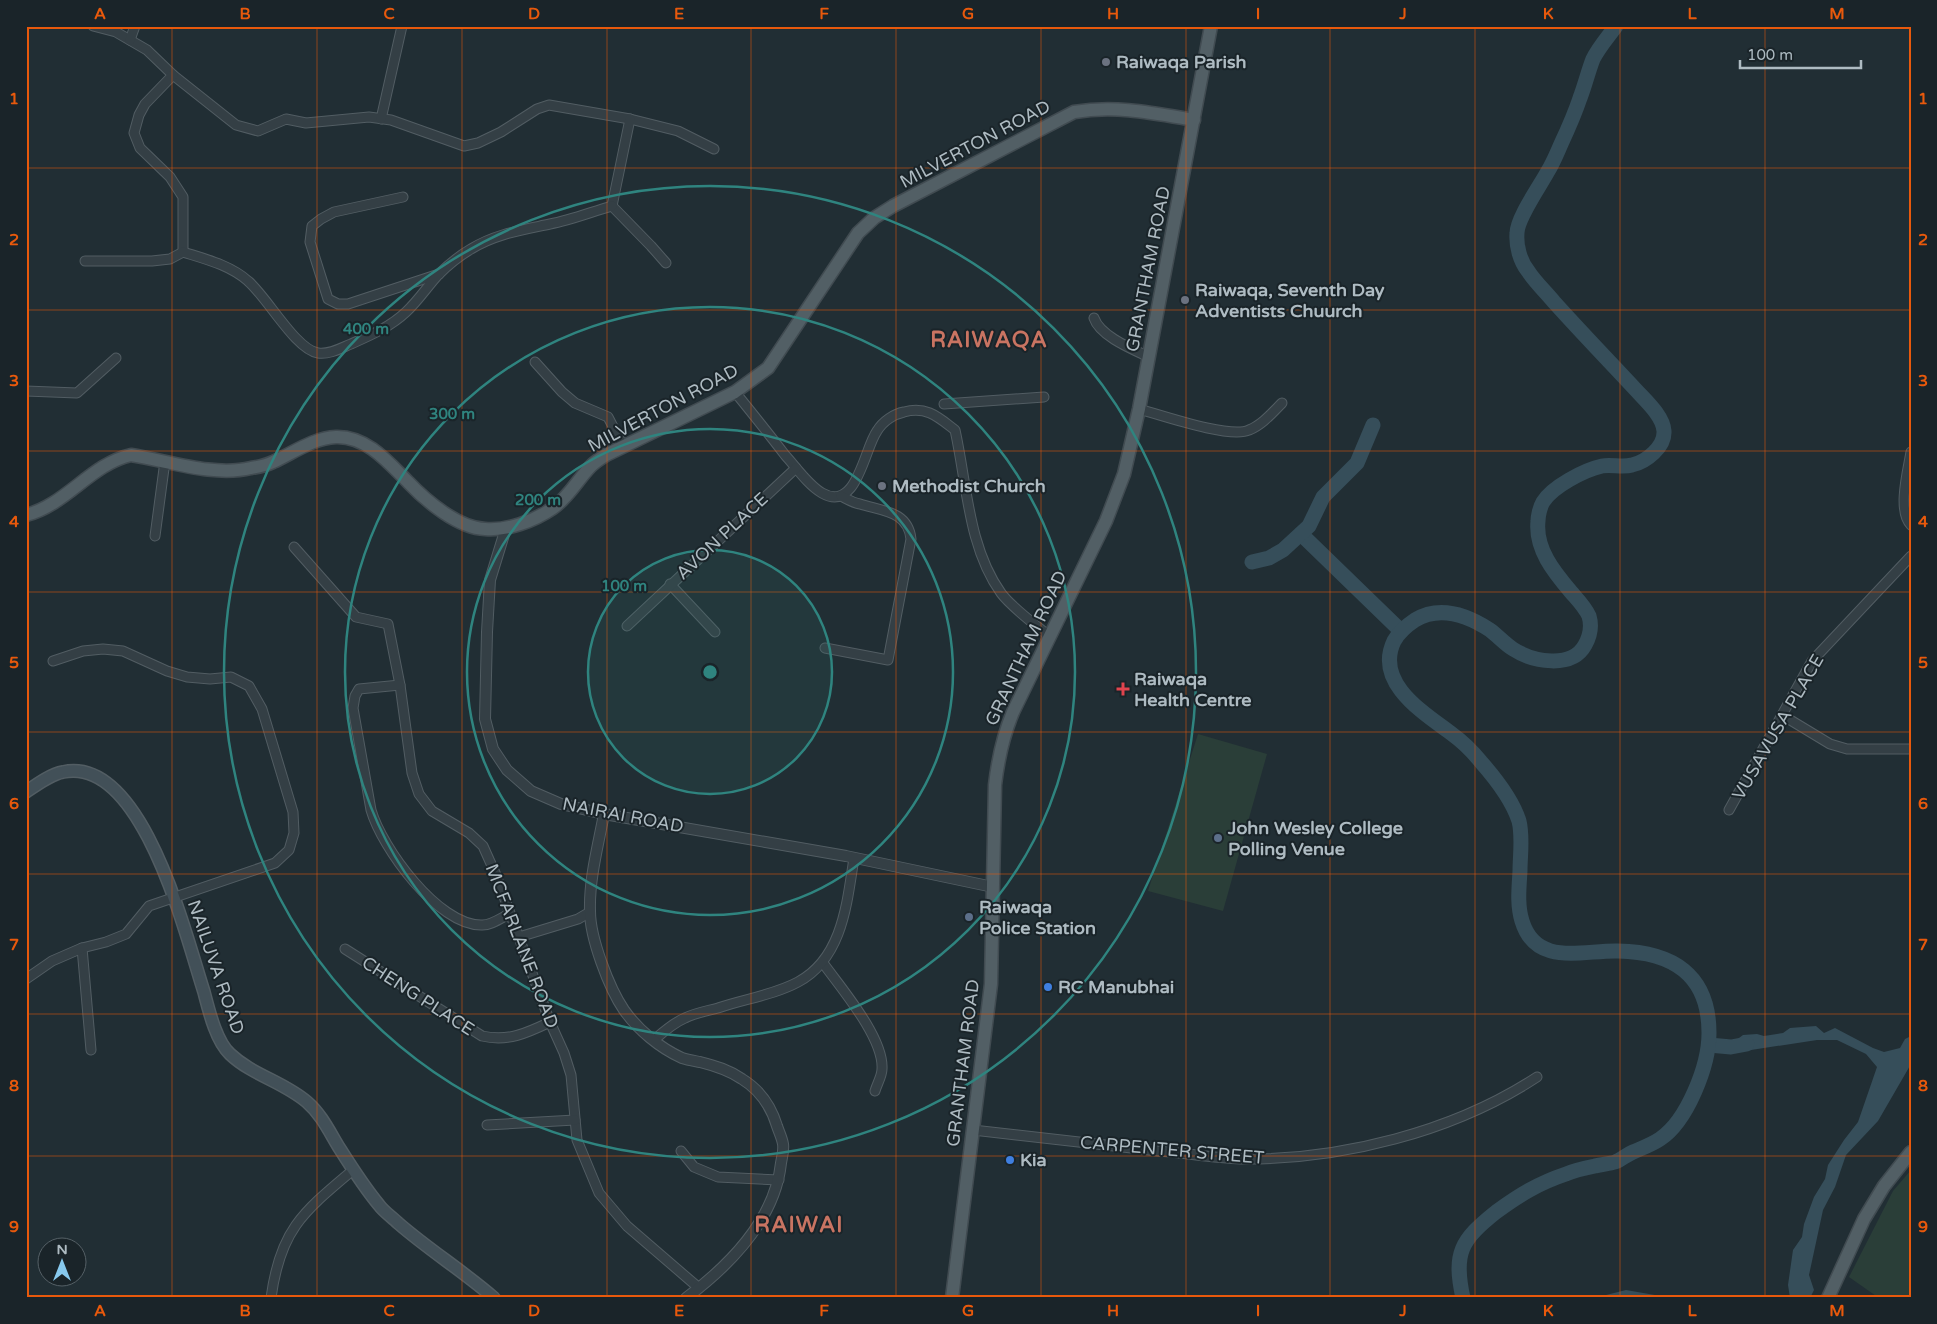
<svg xmlns="http://www.w3.org/2000/svg" width="1937" height="1324" font-family="'Varela Round',sans-serif">
<rect width="100%" height="100%" fill="#212e34"/>
<g fill="#2a3e38">
<path d="M1198 734 1267 754 1223 911 1148 891Z"/>
<path d="M1911 1170V1298H1879L1849 1277 1893 1191Z"/>
</g>
<g fill="#364e5a">
<path d="M1816 1026 1824 1033 1835 1028 1873 1048 1884 1052 1900 1048 1905 1039 1911 1036V1064L1878 1121 1846 1155 1835 1187 1823 1210 1809 1275 1814 1290 1810 1298H1790L1788 1285 1793 1250 1802 1237 1804 1224 1814 1197 1825 1179 1828 1165 1844 1140 1858 1122 1877 1067 1866 1054 1837 1040H1817L1751 1050 1728 1051 1725 1042 1735 1041 1743 1035 1757 1034 1764 1036 1783 1033 1790 1028Z"/>
<path d="M1626 1290 1672 1298H1594Z"/>
</g>
<g fill="none" stroke-linecap="round" stroke-linejoin="round">
<g stroke="#364e5a" stroke-width="15">
<path d="M1301 534 1401 631"/>
<path d="M1252 562 1269 558 1283 550 1309 526 1323 497 1357 463 1373 425"/>
<path d="M1709 1045 1731 1047 1747 1044"/>
<path d="M1463 1298C1453 1253 1461 1240 1496 1212 1519 1195 1539 1183 1566 1174 1575 1170 1585 1168 1595 1166 1602 1164 1609 1164 1615 1162 1621 1160 1626 1155 1633 1152 1642 1148 1651 1145 1660 1139 1687 1121 1709 1066 1709 1033 1709 974 1672 952 1618 951 1582 950 1536 967 1522 921 1517 905 1519 888 1520 871 1520 855 1523 837 1519 821 1512 799 1496 779 1481 762 1473 752 1463 742 1452 734 1424 713 1374 683 1394 641 1399 632 1406 626 1415 620 1440 605 1467 615 1490 630 1498 636 1505 644 1513 649 1533 662 1572 669 1585 645 1590 636 1592 626 1589 616 1585 607 1577 599 1571 592 1554 572 1535 549 1538 521 1538 516 1540 507 1543 502 1552 487 1584 470 1602 466 1612 464 1622 468 1632 465 1646 462 1665 447 1664 431 1663 416 1646 401 1636 390 1609 361 1581 332 1554 302 1546 292 1535 282 1528 271 1520 261 1516 246 1517 233 1517 218 1540 186 1548 171 1553 163 1557 153 1561 144 1568 129 1575 113 1580 98 1585 85 1588 72 1593 59 1599 47 1608 37 1616 26"/>
</g>
<defs>
<g id="minor">
<path d="M93 26 116 32 147 50 173 75 236 125 258 131 286 119 306 123 369 117 391 120 464 146 478 143 501 132 537 109 549 105 630 119 678 131 714 149"/>
<path d="M130 40 135 26"/>
<path d="M173 75 145 104 139 115 134 133 140 148 170 177 183 197V252"/>
<path d="M381 119 402 26"/>
<path d="M403 197 334 212 321 219 312 226 310 242 328 299 338 304H348L439 274"/>
<path d="M612 206 630 119"/>
<path d="M612 206 651 246 666 263"/>
<path d="M85 261H152L170 259 183 252C205 259 230 265 248 281 267 297 296 350 318 353 329 355 341 348 351 344 371 335 390 327 406 312 418 301 427 287 438 275 448 265 459 256 471 249 495 234 522 230 550 224 571 220 591 212 612 206"/>
<path d="M1094 318C1100 336 1132 349 1149 357"/>
<path d="M535 362 562 392 575 403 608 417 623 446"/>
<path d="M26 391 77 393 116 358"/>
<path d="M735 392C752 413 769 434 785 455 796 467 808 485 822 493 857 513 864 449 877 431 883 421 894 414 904 412 927 406 938 417 955 430 967 484 968 547 1001 593 1011 607 1036 625 1050 637"/>
<path d="M944 404 1044 397"/>
<path d="M1139 409C1161 415 1230 439 1249 430 1262 425 1272 413 1282 403"/>
<path d="M1911 452C1908 470 1897 511 1911 525"/>
<path d="M155 536 165 461"/>
<path d="M294 547 356 617 388 624 400 685 412 773 419 794 432 811 469 833 483 846 496 875 550 1022 564 1053 571 1075 577 1140 599 1193 627 1226 699 1288"/>
<path d="M670 584 715 632"/>
<path d="M627 626 796 468"/>
<path d="M825 648 888 660 911 539C908 511 882 511 860 504 853 503 847 499 841 496"/>
<path d="M400 685 359 689 355 696 353 708 371 810C382 848 438 925 481 925 490 926 501 918 509 914"/>
<path d="M1782 715 1830 744 1847 749H1911"/>
<path d="M1729 810 1812 661 1911 556"/>
<path d="M519 937 578 919 590 912"/>
<path d="M82 948 91 1050"/>
<path d="M345 949 482 1036C508 1042 527 1033 550 1022"/>
<path d="M823 963C841 988 884 1038 882 1069 882 1076 877 1084 875 1091"/>
<path d="M26 979 52 961 82 948 106 942 126 934 149 906 275 863 289 850 294 833 293 812 262 709 249 686 231 677 210 679 187 677 167 671 123 651 103 649 83 651 53 661"/>
<path d="M654 1040C663 1032 673 1023 685 1018 695 1013 707 1011 718 1008 744 999 774 995 798 982 843 958 847 902 854 858"/>
<path d="M487 1125 575 1120"/>
<path d="M973 1130C1034 1137 1096 1144 1158 1151 1185 1153 1213 1158 1241 1159 1341 1160 1453 1132 1537 1077"/>
<path d="M681 1151 694 1167 718 1177 779 1180"/>
<path d="M271 1298C280 1230 303 1212 353 1170"/>
</g>
<g id="tertiary">
<path d="M506 528 490 580 487 632 485 719 493 749 507 770 531 791 561 804 604 814 846 856 993 887"/>
<path d="M604 814C598 846 589 879 590 911 590 938 609 988 624 1010 638 1030 660 1048 682 1058 688 1060 695 1061 700 1062 716 1066 729 1070 742 1079 760 1090 771 1106 777 1126 779 1132 782 1138 783 1144 784 1150 782 1157 781 1163 775 1220 730 1265 686 1298"/>
</g>
<path id="secondary" d="M26 792C36 785 51 774 63 772 143 755 186 937 204 992 209 1011 216 1041 230 1054 252 1075 284 1082 307 1102 322 1115 330 1133 340 1149 352 1168 364 1187 379 1205 384 1212 392 1217 398 1223 429 1250 463 1271 494 1298"/>
<g id="primary">
<path d="M26 515C66 505 91 464 131 455 169 461 214 477 251 468 258 467 267 465 273 462 293 453 313 438 336 437 367 436 389 463 408 482 426 501 458 528 485 529 507 531 534 521 553 508 569 497 578 479 591 466 595 462 601 458 606 455L735 392 768 368 858 233 874 218 893 206 1074 112C1116 105 1153 113 1194 120"/>
<path d="M952 1298 991 984 995 785C998 759 1003 736 1013 712L1106 521 1124 474 1139 409 1211 26"/>
<path d="M1828 1298 1864 1219 1884 1186 1911 1152"/>
</g>
</defs>
<use href="#minor" stroke="#525d63" stroke-width="11"/>
<use href="#tertiary" stroke="#525d63" stroke-width="12"/>
<use href="#secondary" stroke="#525d63" stroke-width="14"/>
<use href="#primary" stroke="#414b51" stroke-width="15"/>
<use href="#minor" stroke="#343f45" stroke-width="9"/>
<use href="#tertiary" stroke="#343f45" stroke-width="10"/>
<use href="#secondary" stroke="#425058" stroke-width="11"/>
<use href="#primary" stroke="#525f65" stroke-width="12"/>
</g>
<path fill="none" stroke="#e8590c" stroke-width="1" stroke-opacity="0.55" d="M172 26V1298M317 26V1298M462 26V1298M607 26V1298M751 26V1298M896 26V1298M1041 26V1298M1186 26V1298M1330 26V1298M1475 26V1298M1620 26V1298M1765 26V1298M26 168H1911M26 310H1911M26 451H1911M26 592H1911M26 732H1911M26 874H1911M26 1014H1911M26 1156H1911"/>
<circle cx="710" cy="672" r="122" fill="#2f847f" fill-opacity=".12"/>
<g fill="none" stroke="#2f847f" stroke-width="2.5">
<circle cx="710" cy="672" r="122"/>
<circle cx="710" cy="672" r="243"/>
<circle cx="710" cy="672" r="365"/>
<circle cx="710" cy="672" r="486"/>
</g>
<g fill="#6b7280" stroke="#1a2429" stroke-width="2">
<circle cx="1106" cy="62" r="5"/>
<circle cx="1185" cy="300" r="5"/>
<circle cx="882" cy="486" r="5"/>
</g>
<path fill="#e0444e" stroke="#1a2429" stroke-width="2" d="M1120.5 681.5h5v5h5v5h-5v5h-5v-5h-5v-5h5z"/>
<g fill="#5c6f8a" stroke="#1a2429" stroke-width="2">
<circle cx="1218" cy="838" r="5"/>
<circle cx="969" cy="917" r="5"/>
</g>
<g fill="#3f7fe0" stroke="#1a2429" stroke-width="2">
<circle cx="1048" cy="987" r="5"/>
<circle cx="1010" cy="1160" r="5"/>
</g>
<g text-anchor="middle" dominant-baseline="central" stroke-width="4" stroke-linejoin="round" paint-order="stroke">
<g font-size="18" font-weight="bold" fill="#aebbc2" stroke="#1a2429" text-anchor="start">
<text x="1116" y="62">Raiwaqa Parish</text>
<text x="1195" y="290">Raiwaqa, Seventh Day<tspan x="1195" dy="21">Adventists Chuurch</tspan></text>
<text x="892" y="486">Methodist Church</text>
<text x="1134" y="679">Raiwaqa<tspan x="1134" dy="21">Health Centre</tspan></text>
<text x="1228" y="828">John Wesley College<tspan x="1228" dy="21">Polling Venue</tspan></text>
<text x="979" y="907">Raiwaqa<tspan x="979" dy="21">Police Station</tspan></text>
<text x="1058" y="987">RC Manubhai</text>
<text x="1020" y="1160">Kia</text>
</g>
<g font-size="18" fill="#aebbc2" stroke="#1a2429">
<text transform="translate(975 144) rotate(-28)">MILVERTON ROAD</text>
<text transform="translate(1148 269) rotate(-79)">GRANTHAM ROAD</text>
<text transform="translate(663 408) rotate(-28)">MILVERTON ROAD</text>
<text transform="translate(722 536) rotate(-43)">AVON PLACE</text>
<text transform="translate(1026 648) rotate(-65)">GRANTHAM ROAD</text>
<text transform="translate(1778 727) rotate(-60)">VUSAVUSA PLACE</text>
<text transform="translate(623 815) rotate(11)">NAIRAI ROAD</text>
<text transform="translate(522 946) rotate(69)">MCFARLANE ROAD</text>
<text transform="translate(216 967) rotate(71)">NAILUVA ROAD</text>
<text transform="translate(418 996) rotate(33)">CHENG PLACE</text>
<text transform="translate(963 1063) rotate(-83)">GRANTHAM ROAD</text>
<text transform="translate(1172 1150) rotate(5)">CARPENTER STREET</text>
</g>
<g font-size="22" font-weight="bold" letter-spacing="1" fill="#c97462" stroke="#1a2429">
<text x="989" y="340">RAIWAQA</text>
<text x="799" y="1225">RAIWAI</text>
</g>
</g>
<circle cx="710" cy="672" r="8" fill="#2f847f" stroke="#1a2429" stroke-width="2.5"/>
<g font-size="15" text-anchor="middle" font-weight="bold" fill="#2f847f" stroke="#1a2429" stroke-width="4" stroke-linejoin="round" paint-order="stroke">
<text x="366" y="334">400 m</text>
<text x="452" y="419">300 m</text>
<text x="538" y="505">200 m</text>
<text x="624" y="591">100 m</text>
</g>
<rect width="1937" height="1324" fill="none" stroke="#1a2429" stroke-width="55"/>
<g transform="translate(62 1262)"><circle r="24" fill="#1a2429" stroke="#556066"/>
<path d="M0-4L9 19L0 12L-9 19Z" fill="#87c9ee"/>
<text y="-8" font-size="14" font-weight="bold" text-anchor="middle" fill="#aebbc2">N</text>
</g>
<path d="M1740 60v8h121v-8" fill="none" stroke="#aebbc2" stroke-width="2.5"/>
<text x="1747" y="60" font-size="15" fill="#aebbc2" stroke="#1a2429" stroke-width="4" paint-order="stroke">100 m</text>
<rect x="28" y="28" width="1882" height="1268" fill="none" stroke="#e8590c" stroke-width="2"/>
<g font-size="16" text-anchor="middle" font-weight="bold" fill="#e8590c">
<text x="100" y="19">A</text>
<text x="245" y="19">B</text>
<text x="389" y="19">C</text>
<text x="534" y="19">D</text>
<text x="679" y="19">E</text>
<text x="824" y="19">F</text>
<text x="968" y="19">G</text>
<text x="1113" y="19">H</text>
<text x="1258" y="19">I</text>
<text x="1403" y="19">J</text>
<text x="1548" y="19">K</text>
<text x="1692" y="19">L</text>
<text x="1837" y="19">M</text>
<text x="14" y="104">1</text>
<text x="1923" y="104">1</text>
<text x="14" y="245">2</text>
<text x="1923" y="245">2</text>
<text x="14" y="386">3</text>
<text x="1923" y="386">3</text>
<text x="14" y="527">4</text>
<text x="1923" y="527">4</text>
<text x="14" y="668">5</text>
<text x="1923" y="668">5</text>
<text x="14" y="809">6</text>
<text x="1923" y="809">6</text>
<text x="14" y="950">7</text>
<text x="1923" y="950">7</text>
<text x="14" y="1091">8</text>
<text x="1923" y="1091">8</text>
<text x="14" y="1232">9</text>
<text x="1923" y="1232">9</text>
<text x="100" y="1316">A</text>
<text x="245" y="1316">B</text>
<text x="389" y="1316">C</text>
<text x="534" y="1316">D</text>
<text x="679" y="1316">E</text>
<text x="824" y="1316">F</text>
<text x="968" y="1316">G</text>
<text x="1113" y="1316">H</text>
<text x="1258" y="1316">I</text>
<text x="1403" y="1316">J</text>
<text x="1548" y="1316">K</text>
<text x="1692" y="1316">L</text>
<text x="1837" y="1316">M</text>
</g>
</svg>
